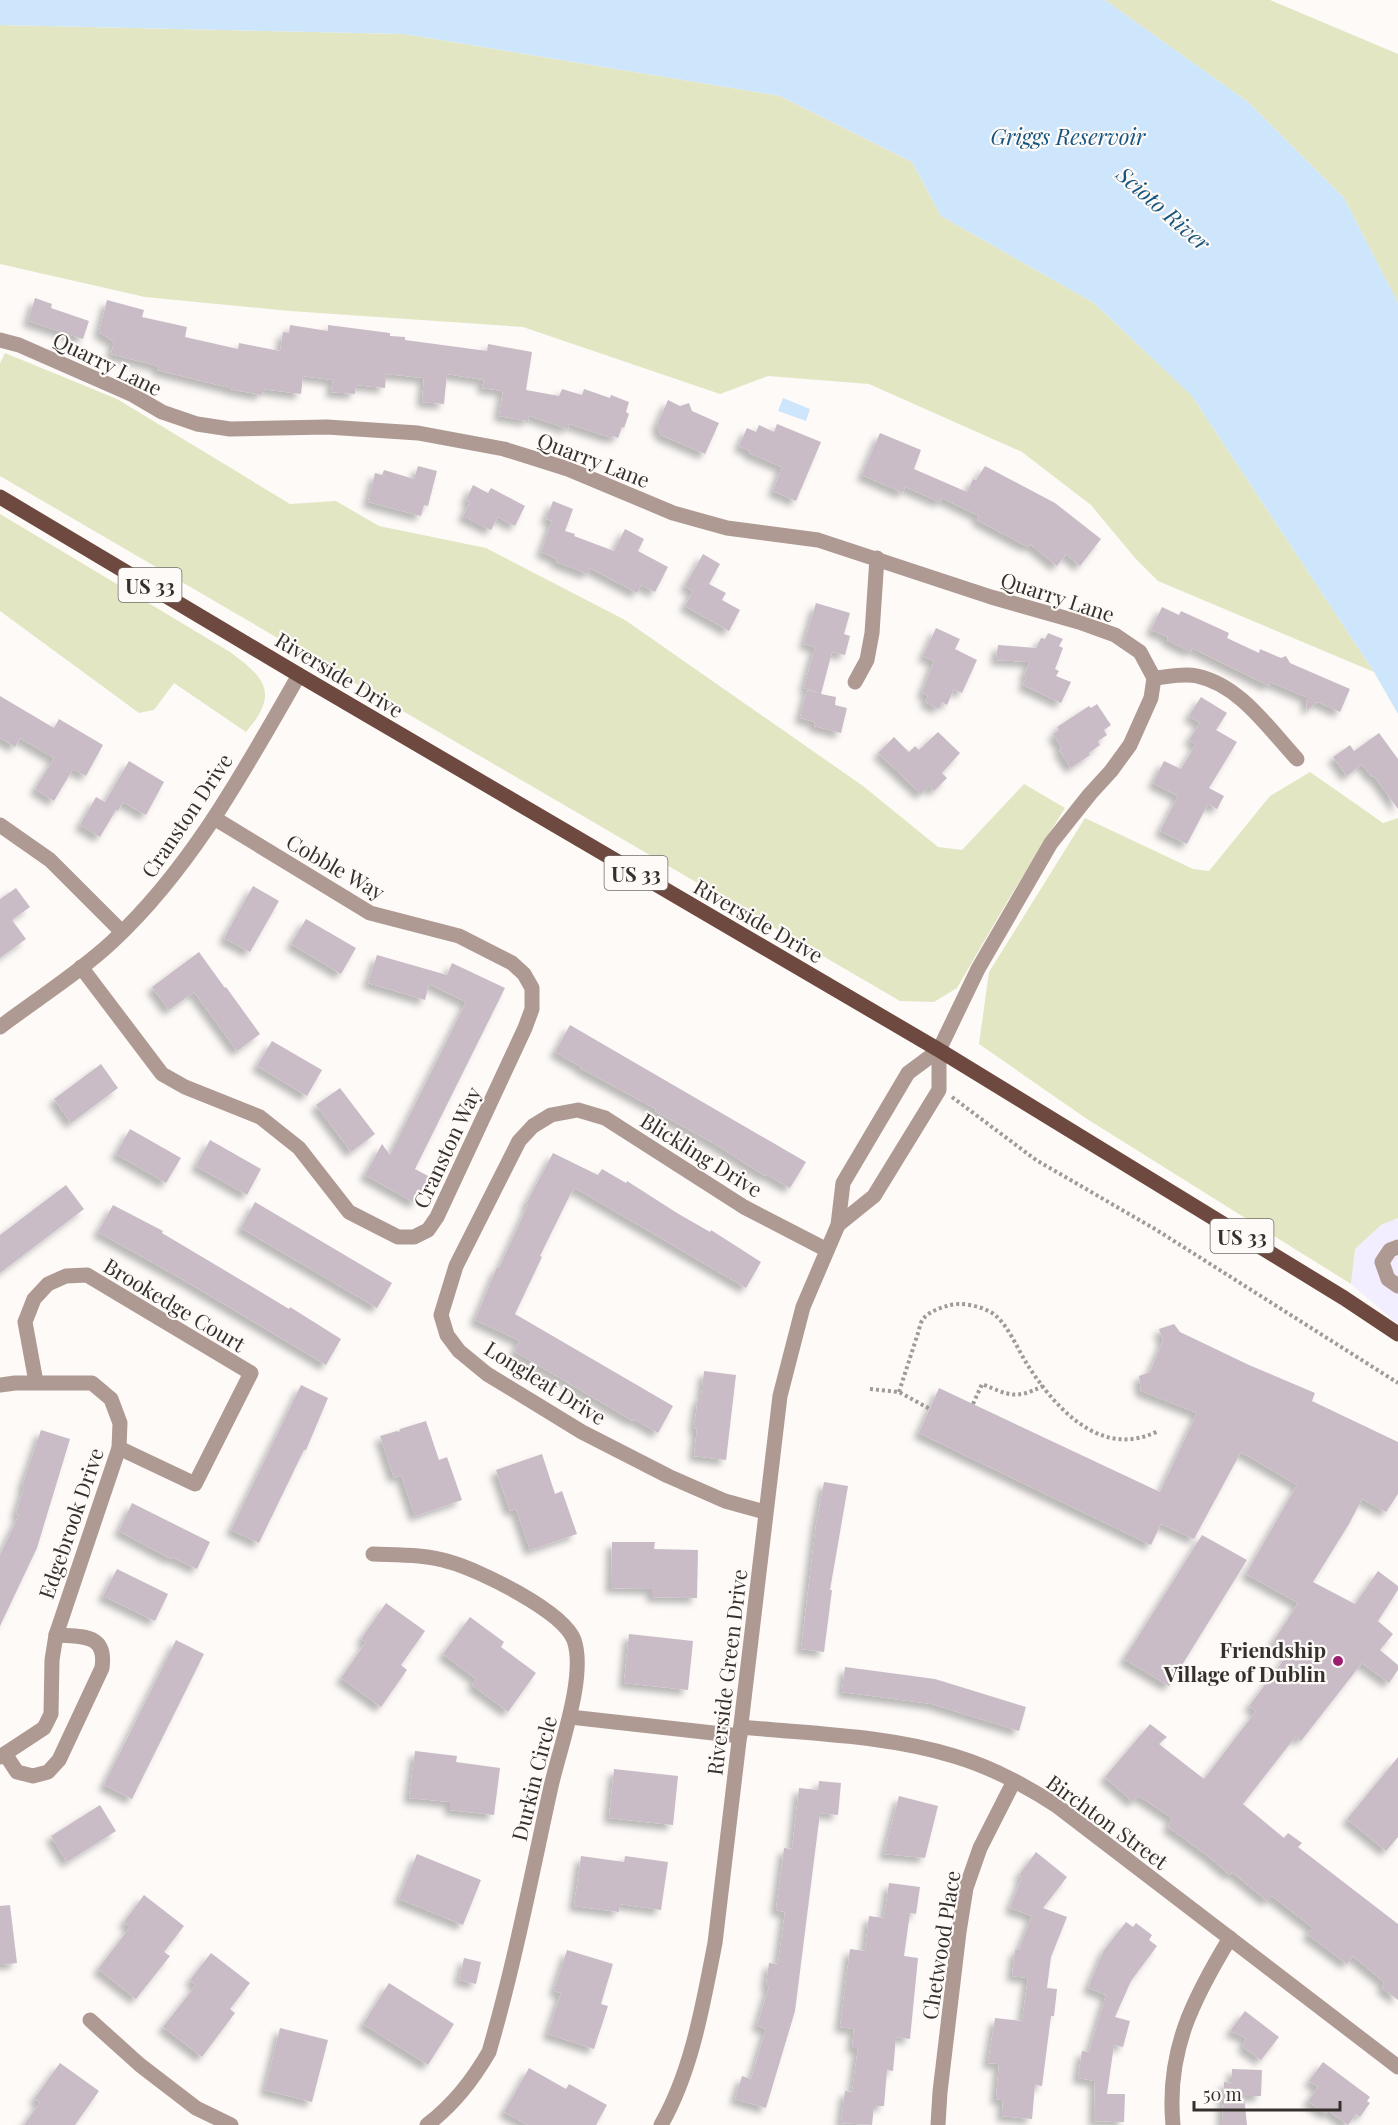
<svg xmlns="http://www.w3.org/2000/svg" width="1398" height="2125" font-family="'Playfair Display',serif">
<defs>
<filter id="shadow"><feDropShadow dx="-5.5" dy="5.5" stdDeviation="3" flood-color="#0004"/></filter>
</defs>
<rect width="100%" height="100%" fill="#fdfaf8"/>
<path fill="#f3eeff" d="M1398 1218V1324L1351 1284 1355 1249 1381 1225Z"/>
<g fill="#e3e6c2">
<path d="M1105 0H1270L1398 54V303L1344 198 1248 102Z"/>
<path d="M0 25 404 34 780 96 912 162 941 216 1094 303 1192 396 1374 672 1158 581 1135 558 1091 505 1022 452 869 384 768 376 720 394 523 327 290 311 145 297 0 264Z"/>
<path d="M5 353 117 399 290 504 336 501 379 526 486 548 625 620 863 786 938 847 962 850 1024 784 1065 808 1007 902 957 988 934 1002 900 1001 0 476V363Z"/>
<path d="M0 514 230 652C248 666 274 682 262 708 259 717 251 725 246 732L174 683 154 710 139 713 0 611Z"/>
<path d="M1310 772 1383 823 1398 818V1218L1381 1225 1355 1249 1351 1284 1087 1119 979 1044 989 972 1085 818 1193 869 1209 871 1270 796Z"/>
</g>
<g fill="#cee6fb">
<path d="M0 0H1105L1248 102 1344 198 1398 303V714L1374 672 1192 396 1094 303 941 216 912 162 780 96 404 34 0 25Z"/>
<path d="M783 398 810 409 806 421 778 411Z"/>
</g>
<g fill="#c9bcc7" filter="url(#shadow)">
<path d="M35 298 52 304 51 308 89 321 83 339 28 321Z"/>
<path d="M107 300 144 310 142 317 187 327 185 337 238 349 239 343 280 351 283 332 289 333 290 325 328 331V325L390 333V336L405 337V340L487 351 488 344 532 352 526 390 559 396 562 389 582 395 584 389 610 398 611 395 629 402 626 412 629 414 624 428 622 427 618 438 613 436 612 438 569 424 568 429 529 416 528 421 499 416 503 391 482 388 484 380 447 374 444 404 422 402 424 378 386 374 385 388 356 385 355 394 331 392 333 380 303 376 301 394 263 389 262 395 230 389V388L157 370 158 366 111 354 114 342 99 332Z"/>
<path d="M668 400 680 406 689 403 692 411 719 423 705 454 661 435 657 425Z"/>
<path d="M777 424 821 442 796 501 773 491 782 467 749 453 750 451 739 446 747 428 756 432 759 425 774 432Z"/>
<path d="M880 433 921 450 914 469 967 492 973 479 976 480 985 466 1055 503 1101 539 1080 566 1066 554 1057 566 1030 544 1028 547 977 520 979 516 942 498 940 502 905 487 903 493 862 475Z"/>
<path d="M418 466 437 471 428 506 424 505 421 516 368 502 375 473 382 475 384 470 414 479Z"/>
<path d="M473 485 488 493 491 488 525 506 515 526 498 517 491 530 463 516 470 502 466 500Z"/>
<path d="M553 501 573 509 565 531 575 534 574 536 614 551 625 529 644 539 638 551 668 567 655 592 641 585 637 593 590 568 588 574 556 562 557 559 541 552 552 521 546 519Z"/>
<path d="M703 554 720 564 709 584 726 593 722 600 740 610 729 631 685 606 693 591 685 586Z"/>
<path d="M816 603 850 613 844 634 850 636 845 655 832 652 821 694 836 697 835 705 847 708 841 733 814 726 815 722 800 718 807 690 820 693 804 688 815 647 804 644Z"/>
<path d="M1162 607 1179 615 1181 611 1229 633 1227 638 1259 653 1260 649 1281 658 1286 656 1290 663 1350 689 1340 712 1318 702 1307 710 1306 697 1270 682 1269 686 1192 648 1191 652 1167 640 1168 637 1151 630Z"/>
<path d="M936 628 960 639 955 649 977 660 962 693 954 689 947 705 942 702 939 709 925 702 928 696 922 693 934 661 923 656Z"/>
<path d="M1048 633 1063 639 1059 646 1063 648 1055 669 1059 671 1056 676 1071 682 1061 703 1023 685 1027 676 1024 675 1030 662 996 660 998 645 1036 648 1041 638 1045 639Z"/>
<path d="M0 696 54 728 59 719 103 745 86 776 73 769 54 801 35 789 54 758 20 738 15 747 0 738Z"/>
<path d="M1201 697 1227 713 1216 730 1237 742 1209 788 1224 796 1217 809 1208 804 1187 844 1160 831 1178 796 1153 783 1164 761 1181 769 1196 744 1189 740 1200 723 1189 716Z"/>
<path d="M1097 704 1111 725 1104 730 1107 735 1098 741 1100 745 1089 753 1090 755 1071 768 1059 750 1062 748 1053 734 1059 730 1057 727 1089 706 1091 708Z"/>
<path d="M938 732 960 753 942 773 947 778 934 791 929 786 921 794 878 753 894 737 909 752 915 746 919 750Z"/>
<path d="M1379 733 1398 759V809L1374 776 1372 777 1362 764 1347 776 1333 757 1350 745 1354 751Z"/>
<path d="M129 761 164 782 146 815 123 802 118 811 116 810 100 837 80 825 96 797 105 802Z"/>
<path d="M253 886 279 901 250 952 224 938Z"/>
<path d="M16 888 30 907 12 920 26 939 0 958V899Z"/>
<path d="M306 919 356 948 341 974 291 944Z"/>
<path d="M199 952 225 988 226 987 260 1034 237 1051 194 992 169 1010 152 987Z"/>
<path d="M377 955 447 975 452 963 505 988 415 1169 430 1177 415 1203 365 1175 382 1144 390 1155 466 1002 429 984 425 1000 368 983Z"/>
<path d="M570 1025 806 1162 790 1188 766 1174 765 1176 715 1144 655 1111 656 1109 580 1068 581 1067 555 1052Z"/>
<path d="M272 1041 322 1070 307 1096 257 1066Z"/>
<path d="M101 1064 118 1088 71 1123 54 1099Z"/>
<path d="M340 1088 375 1134 351 1152 316 1105Z"/>
<path d="M130 1129 181 1158 166 1183 116 1154Z"/>
<path d="M210 1140 261 1169 247 1195 196 1166Z"/>
<path d="M553 1153 598 1175 602 1169 626 1183 627 1181 677 1213 710 1232 711 1230 761 1262 746 1288 575 1188 570 1195 540 1256 542 1257 515 1314 673 1406 658 1433 634 1419 633 1421 514 1351 520 1341 475 1320 497 1267 499 1268 516 1231 528 1205 526 1204Z"/>
<path d="M66 1185 84 1209 0 1273V1235Z"/>
<path d="M255 1202 392 1283 377 1308 241 1228Z"/>
<path d="M113 1205 163 1231 162 1233 251 1286 289 1309 290 1307 341 1339 326 1365 187 1282 98 1232Z"/>
<path d="M1174 1324 1180 1332 1249 1365 1315 1393 1312 1401 1398 1442V1494L1386 1512 1362 1499 1349 1524 1313 1582 1355 1604 1378 1571 1398 1586V1590L1378 1621 1393 1634 1380 1650 1398 1665V1670L1389 1683 1362 1663 1301 1741 1296 1736 1243 1804 1284 1838 1288 1833 1302 1843 1298 1847 1398 1924V2000L1382 1988 1384 1982 1353 1956 1347 1964 1307 1934 1313 1928 1272 1896 1267 1901 1232 1872 1230 1875 1208 1856 1168 1827 1172 1818 1139 1796 1133 1802 1105 1777 1150 1724 1167 1737 1159 1744 1204 1779 1256 1711 1249 1706 1288 1654 1273 1642 1298 1603 1246 1574 1297 1485 1241 1452 1194 1539 1161 1524 1151 1545 919 1433 939 1388 1160 1492 1197 1413 1141 1391 1139 1376 1150 1372 1163 1341 1159 1329Z"/>
<path d="M704 1371 736 1375 726 1460 694 1456 697 1429 694 1428 698 1398 701 1399Z"/>
<path d="M301 1385 328 1398 306 1450H304L259 1543 231 1530Z"/>
<path d="M426 1421 439 1460 447 1457 462 1500 415 1516 401 1475 394 1478 380 1436 397 1431 399 1432 400 1429Z"/>
<path d="M41 1430 70 1439 37 1548 0 1626V1555L19 1515 16 1514 24 1487H22Z"/>
<path d="M542 1454 555 1494 562 1491 577 1534 530 1550 516 1509 510 1511 496 1470Z"/>
<path d="M824 1482 848 1486 830 1590H832L824 1652 801 1649 816 1525Z"/>
<path d="M132 1503 210 1542 197 1569 172 1557 171 1559 119 1531Z"/>
<path d="M1202 1535 1247 1560 1169 1686 1124 1659Z"/>
<path d="M612 1542H655L654 1549 698 1550 697 1598 652 1597V1589L611 1588Z"/>
<path d="M117 1569 168 1594 155 1621 103 1596Z"/>
<path d="M386 1603 425 1631 401 1665 407 1670 381 1707 341 1678 366 1642 361 1639Z"/>
<path d="M470 1617 504 1642 501 1647 536 1673 508 1712 472 1685 476 1679 443 1654Z"/>
<path d="M629 1634 693 1641 688 1690 624 1683Z"/>
<path d="M176 1640 204 1654 132 1799 104 1785Z"/>
<path d="M845 1667 935 1679 1026 1707 1019 1731 932 1704 842 1692Z"/>
<path d="M415 1751 457 1756 456 1762 500 1768 494 1815 450 1810V1802L409 1798Z"/>
<path d="M1398 1757V1837L1386 1851 1347 1819Z"/>
<path d="M614 1769 678 1776 673 1825 609 1818Z"/>
<path d="M819 1781 841 1783 838 1815 820 1813 795 2011 766 2108 735 2099 742 2076 751 2079 766 2029 757 2026 769 1986H766L769 1963 778 1964 785 1912 776 1910 784 1848 792 1849 799 1788 818 1790Z"/>
<path d="M899 1796 938 1806 925 1858 884 1854Z"/>
<path d="M100 1805 116 1831 67 1862 51 1836Z"/>
<path d="M1036 1852 1067 1877 1043 1908 1067 1917 1051 1957 1047 1988 1057 1989 1054 2016H1051L1042 2086 1035 2085 1032 2119 1002 2116 1003 2100 996 2099 999 2064 988 2063 995 2018 1022 2021 1028 1978 1012 1976 1015 1950H1019L1032 1916 1010 1908 1022 1877 1019 1875Z"/>
<path d="M417 1854 481 1880 463 1925 399 1899Z"/>
<path d="M581 1856 624 1862 625 1856 668 1862 661 1910 620 1904 619 1912 574 1906Z"/>
<path d="M889 1883 920 1887 916 1914 910 1913 904 1956 918 1958 910 2039 896 2037 893 2071 887 2070 884 2106H874L872 2125 841 2123 845 2091 852 2092 858 2048H852L854 2029 840 2027 850 1949 865 1951 869 1916 884 1918Z"/>
<path d="M144 1895 184 1926 164 1952 170 1956 136 1999 98 1969 130 1927 124 1922Z"/>
<path d="M10 1905 17 1963 0 1965V1906Z"/>
<path d="M1126 1922 1133 1927 1136 1923 1152 1935 1149 1940 1157 1946 1131 1981 1115 2017 1130 2021 1123 2047 1114 2045 1107 2094H1125L1124 2122 1094 2121 1095 2081 1078 2078 1082 2051 1089 2052 1106 1995 1088 1988 1104 1950Z"/>
<path d="M567 1950 613 1964 601 2004 608 2006 594 2049 548 2034 561 1993 554 1991Z"/>
<path d="M211 1953 250 1983 230 2009 235 2013 202 2057 163 2027 196 1985 190 1980Z"/>
<path d="M464 1958 481 1962 476 1984 459 1980Z"/>
<path d="M389 1983 454 2024 428 2065 363 2024Z"/>
<path d="M1245 2011 1279 2037 1261 2060 1243 2047 1246 2038 1230 2031Z"/>
<path d="M280 2028 328 2040 312 2102 265 2090Z"/>
<path d="M1323 2062 1370 2097 1367 2101 1370 2103 1360 2117 1356 2114 1348 2125 1329 2111 1326 2114 1308 2101 1318 2087 1309 2081Z"/>
<path d="M60 2063 99 2091 75 2125H24L40 2102 34 2099Z"/>
<path d="M529 2068 566 2089 569 2084 607 2105 596 2125H528L504 2112Z"/>
<path d="M1232 2069 1262 2070 1261 2096H1244L1247 2125H1222L1224 2082 1232 2083Z"/>
</g>
<g fill="none" stroke-linecap="round" stroke-linejoin="round">
<g stroke="#9f9b99" stroke-width="4" stroke-dasharray="3 3" stroke-linecap="butt">
<path d="M952 1097 1036 1160 1155 1229 1398 1383"/>
<path d="M870 1389 899 1392 930 1409"/>
<path d="M899 1392C905 1373 911 1355 917 1336 919 1331 920 1323 923 1319 929 1312 939 1308 947 1306 960 1301 983 1306 995 1315 1009 1327 1017 1348 1027 1364 1055 1408 1101 1460 1158 1431"/>
<path d="M973 1404 982 1384C1009 1395 1015 1400 1043 1386"/>
</g>
<g stroke="#af9993" stroke-width="15">
<path d="M0 340 19 345 133 395 162 412 197 424 230 429 327 427 418 433 504 449 568 469 673 513 727 528 818 540 991 597 1079 622 1115 635 1140 652 1154 678 1151 698 1130 745 1111 771 1090 794 1051 843 978 969 939 1050V1090L874 1196 838 1225"/>
<path d="M1154 678C1168 677 1183 673 1197 676 1240 685 1269 729 1297 759"/>
<path d="M855 682 867 660 872 633 877 558"/>
<path d="M0 825 50 860 122 932"/>
<path d="M81 967 162 1074 185 1087 260 1117 299 1148 349 1212 398 1237H414L428 1230 437 1217 525 1028 532 1009V988L524 974 512 963 459 936 370 913 214 818"/>
<path d="M0 1027C37 999 80 972 113 941 193 866 245 769 299 675"/>
<path d="M1398 1247 1390 1250 1382 1262 1388 1279 1398 1286"/>
<path d="M36 1382 25 1322 34 1299 48 1284 66 1276 87 1275 251 1373 195 1484 119 1448"/>
<path d="M0 1385 15 1383H92L111 1399 120 1423 119 1448 56 1635 52 1660 51 1714 44 1728 0 1757"/>
<path d="M765 1512 725 1501 668 1476 582 1432 487 1374 459 1351 447 1335 441 1315 456 1266 519 1141 533 1126 551 1115 578 1110 605 1118 744 1207 827 1250"/>
<path d="M373 1554C398 1555 425 1554 450 1562 479 1570 563 1611 574 1640 587 1677 558 1752 550 1791 531 1878 514 1966 489 2052 472 2081 454 2104 427 2125"/>
<path d="M570 1717 740 1736"/>
<path d="M741 1727C812 1734 886 1735 954 1756 991 1767 1025 1785 1057 1806L1398 2067"/>
<path d="M5 1754 17 1772 33 1776 48 1772 59 1760 102 1668C107 1633 82 1637 56 1635"/>
<path d="M90 2020 140 2065 196 2108 231 2125"/>
<path d="M661 2125C692 2071 703 2004 715 1943L780 1396 803 1307 838 1225 843 1183 908 1073 939 1050"/>
<path d="M938 2125 940 2092 959 1932 966 1888 980 1848 1014 1781"/>
<path d="M1173 2125C1166 2051 1193 1999 1230 1938"/>
</g>
<path stroke="#6e493f" stroke-width="15" d="M0 497 299 675 939 1050 1344 1298 1398 1334"/>
</g>
<circle fill="#9d1d70" stroke="#fdfaf8" stroke-width="2" cx="1338" cy="1661" r="6"/>
<g text-anchor="middle" dominant-baseline="central" stroke-width="4.5" stroke-linejoin="round" paint-order="stroke">
<g fill="#fdfaf8" stroke="#726d6a" stroke-width="1.5">
<rect x="118.5" y="568" width="63" height="34" rx="4.5"/>
<rect x="604.5" y="856" width="63" height="34" rx="4.5"/>
<rect x="1210.5" y="1219" width="63" height="34" rx="4.5"/>
</g>
<g font-size="20" font-weight="bold" fill="#36302d">
<text x="150" y="585">US 33</text>
<text x="636" y="873">US 33</text>
<text x="1242" y="1236">US 33</text>
</g>
<g font-size="21" fill="#36302d" stroke="#fdfaf8">
<text transform="translate(108 363) rotate(26)">Quarry Lane</text>
<text transform="translate(594 459) rotate(21)">Quarry Lane</text>
<text transform="translate(1058 596) rotate(18)">Quarry Lane</text>
<text transform="translate(340 674) rotate(31)">Riverside Drive</text>
<text transform="translate(186 815) rotate(-56)">Cranston Drive</text>
<text transform="translate(336 866) rotate(30)">Cobble Way</text>
<text transform="translate(759 920) rotate(30)">Riverside Drive</text>
<text transform="translate(446 1147) rotate(-65)">Cranston Way</text>
<text transform="translate(702 1154) rotate(32)">Blickling Drive</text>
<text transform="translate(175 1304) rotate(31)">Brookedge Court</text>
<text transform="translate(546 1382) rotate(32)">Longleat Drive</text>
<text transform="translate(70 1523) rotate(-71)">Edgebrook Drive</text>
<text transform="translate(726 1672) rotate(-83)">Riverside Green Drive</text>
<text transform="translate(533 1778) rotate(-76)">Durkin Circle</text>
<text transform="translate(1108 1821) rotate(36)">Birchton Street</text>
<text transform="translate(940 1945) rotate(-81)">Chetwood Place</text>
</g>
<g font-size="21" font-weight="bold" fill="#36302d" stroke="#fdfaf8" text-anchor="end">
<text x="1326" y="1649">Friendship<tspan x="1326" dy="24">Village of Dublin</tspan></text>
</g>
<g font-size="22" font-style="italic" fill="#16557f" stroke="#fdfaf8">
<text x="1068" y="136">Griggs Reservoir</text>
<text transform="translate(1164 208) rotate(41)">Scioto River</text>
</g>
</g>
<path d="M1194 2101v9h146v-9" fill="none" stroke="#36302d" stroke-width="3"/>
<text x="1203" y="2101" font-size="18" fill="#36302d" stroke="#fdfaf8" stroke-width="4.5" paint-order="stroke">50 m</text>
</svg>
